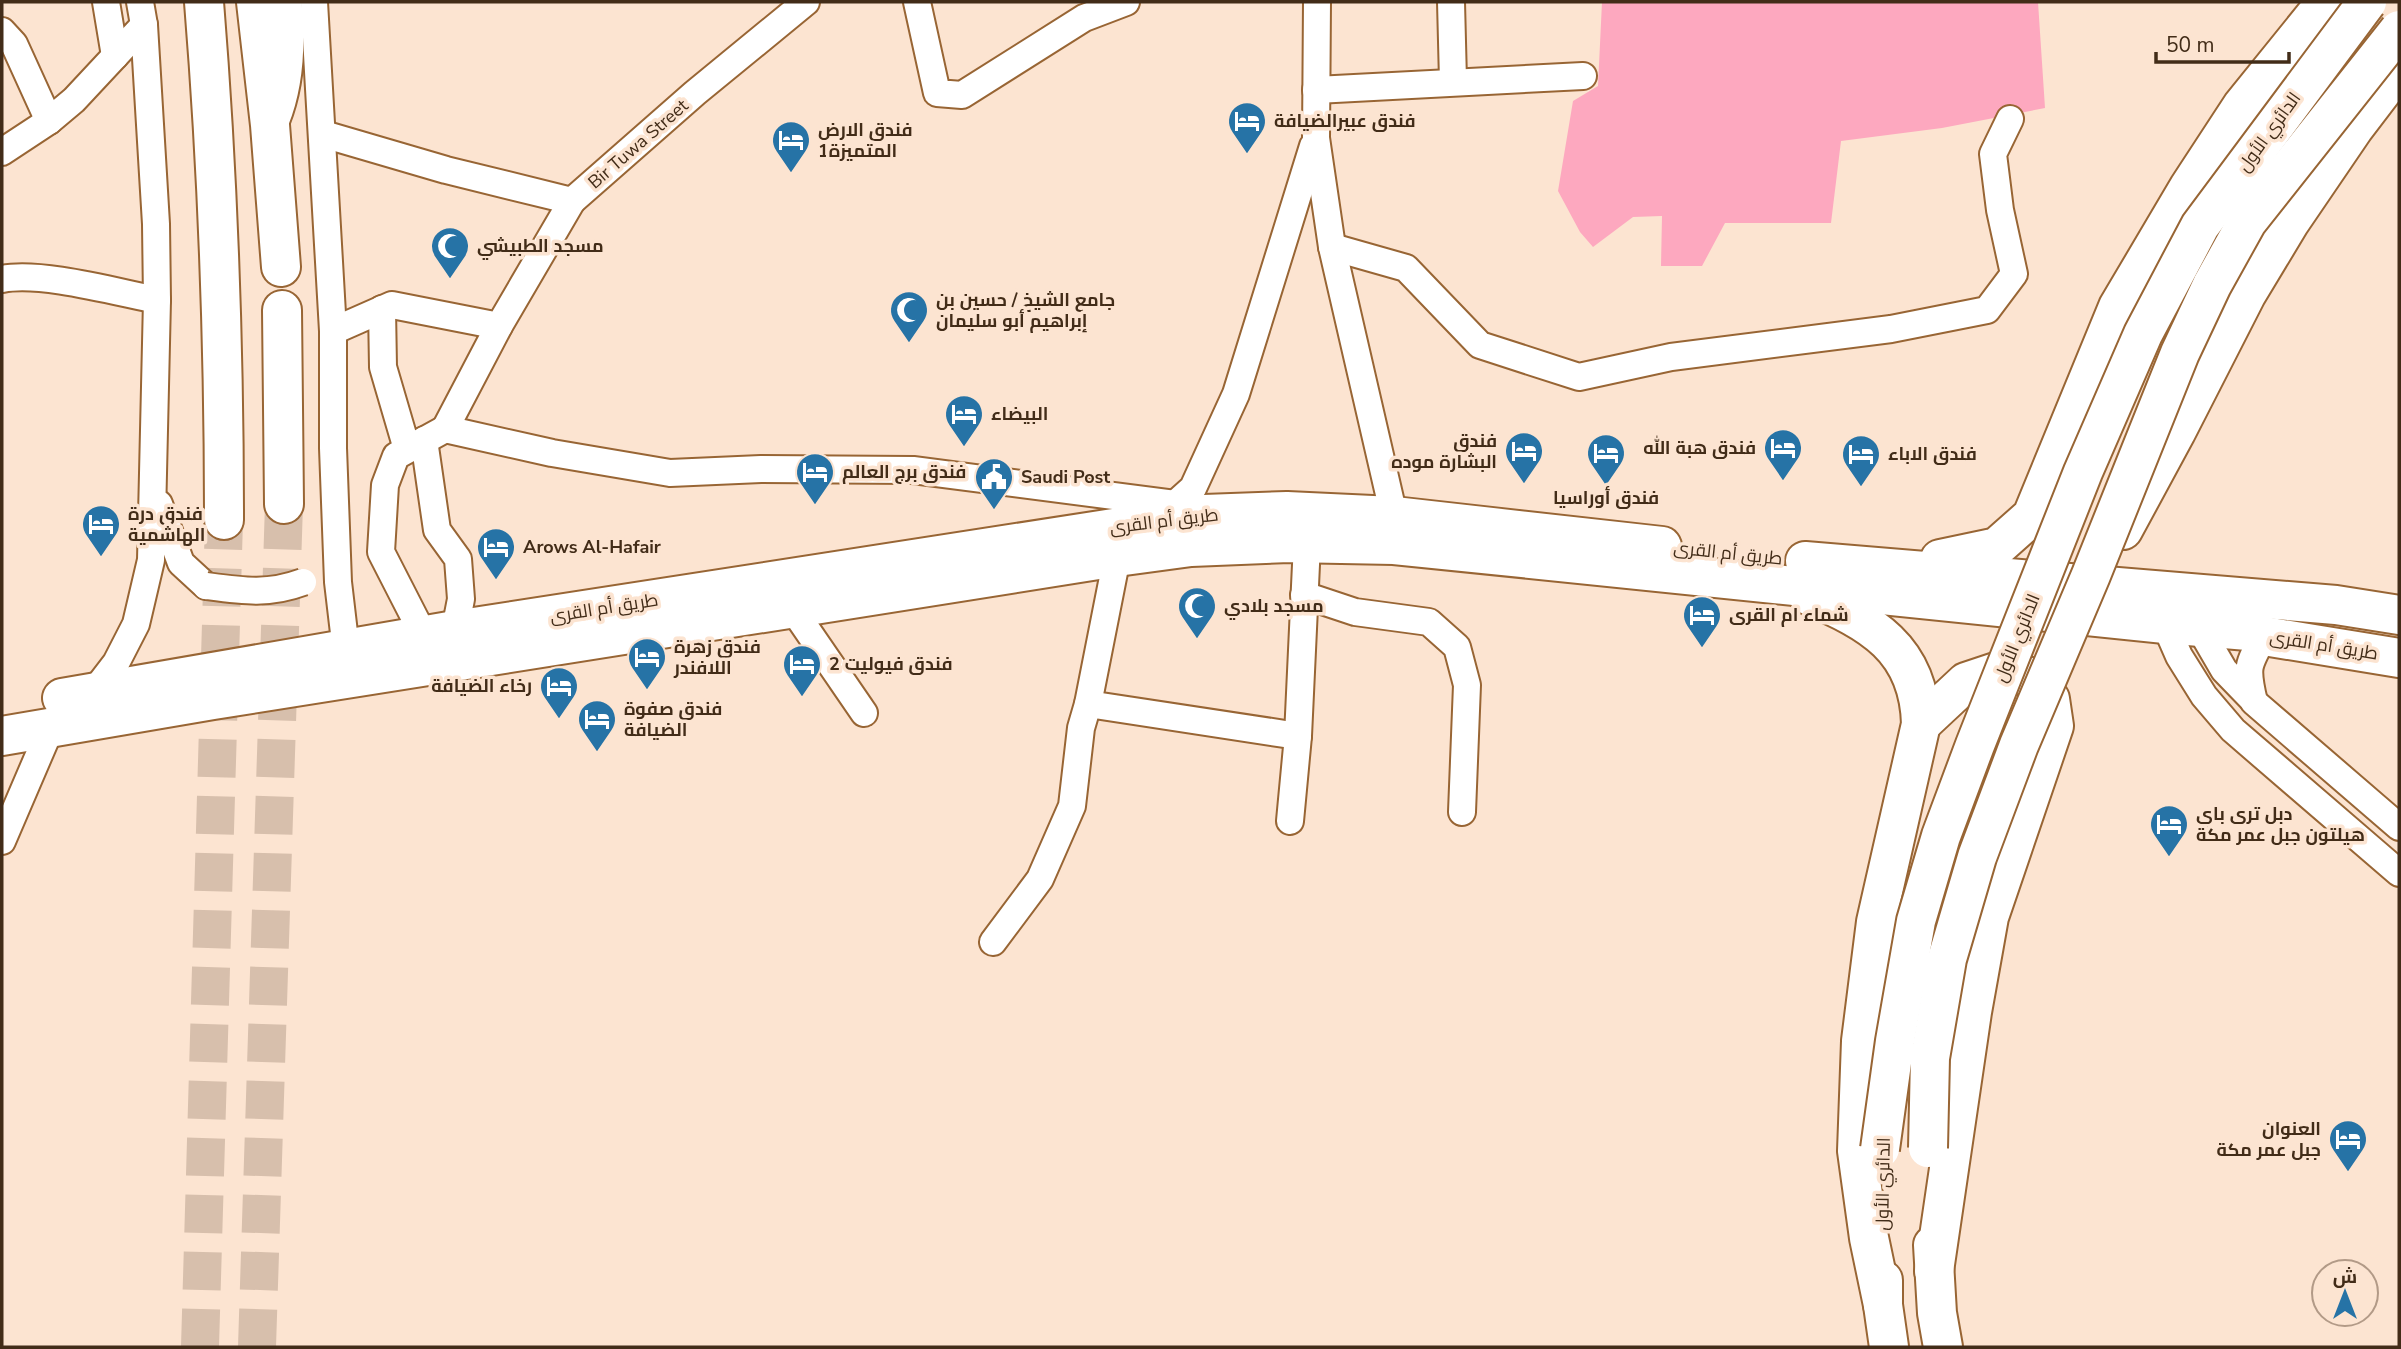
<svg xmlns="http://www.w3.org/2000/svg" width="2401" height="1349" font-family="'Nunito Sans',Cairo,sans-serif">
<rect width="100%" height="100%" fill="#fce4d1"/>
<path fill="#fda8bf" d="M1602 2H2038L2045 108 1942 128 1841 141 1831 223H1725L1702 266H1661L1662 216 1633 217 1593 247 1580 232 1558 191 1573 101 1598 86Z"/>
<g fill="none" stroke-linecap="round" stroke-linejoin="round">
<g stroke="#d7bfac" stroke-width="38" stroke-dasharray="38 19" stroke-linecap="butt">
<path d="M200 1347 224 520"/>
<path d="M257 1347 284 504"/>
</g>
<defs>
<g id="minor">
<path d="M106 2 115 56"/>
<path d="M314 2 333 331V448L338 582 346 650"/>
<path d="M917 2 937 93 962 95 1084 18 1126 2"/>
<path d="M1317 2 1316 138 1332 247 1394 516"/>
<path d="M1451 2 1453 81"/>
<path d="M2 31 14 44 49 121"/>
<path d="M1316 90 1583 76"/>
<path d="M323 134 446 170 572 201 695 93 806 2"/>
<path d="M2 152 49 121 74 100 144 25"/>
<path d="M1332 247 1406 268 1480 345 1579 377 1671 357 1891 329 1987 310 2014 274 2000 210 1993 154 2010 119"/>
<path d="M2 279C40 271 116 292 157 300"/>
<path d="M382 309 383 367 407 449"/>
<path d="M333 331 392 305 499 326 572 201"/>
<path d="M445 429 499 326"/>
<path d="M424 440 437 530 458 559 461 599 455 630"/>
<path d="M159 504 181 563 206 586"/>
<path d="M1163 515 1193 488 1236 394 1313 146"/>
<path d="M1304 595 1355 612 1429 622 1457 647 1467 685 1462 812"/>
<path d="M792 608 864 713"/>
<path d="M2165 624 2179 656 2204 696 2233 730 2399 873"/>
<path d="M2199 627 2224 670 2254 701"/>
<path d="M424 636 381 552 385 485 396 456 445 429 552 453 670 473 761 469 913 470 1175 504"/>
<path d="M2264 636C2247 666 2246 668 2254 702L2399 827"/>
<path d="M93 693 116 663 136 624 151 560 157 300 156 224 144 25 140 2"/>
<path d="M1088 704 1298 736"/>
<path d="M1290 821 1298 736 1307 543"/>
<path d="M2 841 51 727"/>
<path d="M993 942 1040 879 1072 806 1081 728 1088 704 1117 557"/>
</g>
<path id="major" d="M273 119C288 82 289 42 285 2"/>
<g id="highway">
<path d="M204 2C218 174 224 347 224 520"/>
<path d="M256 2 270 125 281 267"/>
<path d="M282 310 284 504"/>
<path d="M2123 530 2176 432 2246 295 2290 222 2354 128 2399 69"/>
<path d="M1940 559 1997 547 2032 516 2118 307 2189 187 2242 106 2326 2"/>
<path d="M1805 561 2336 605 2399 615"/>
<path d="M1808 595C1871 622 1919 648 1921 724L1876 922 1861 1041 1857 1151 1869 1238 1883 1305"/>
<path d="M62 698 455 630 1204 514 1287 511 1394 516 1662 546"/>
<path d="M1921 724 1966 682 1996 672 2027 676 2050 699 2054 726 1989 917 1972 1012 1934 1271"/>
<path d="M2 736 213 700 1117 557 1191 547 1289 543 1394 545 2165 624 2248 631 2264 636 2399 658"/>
<path d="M1933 1245 1937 1313 1943 1347"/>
<path d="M1883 1280V1305L1889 1347"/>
</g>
</defs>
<use href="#minor" stroke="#986534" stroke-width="30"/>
<use href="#major" stroke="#986534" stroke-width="37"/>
<use href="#highway" stroke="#986534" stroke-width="42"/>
<use href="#minor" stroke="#fff" stroke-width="26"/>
<use href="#major" stroke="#fff" stroke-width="33"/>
<use href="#highway" stroke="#fff" stroke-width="38"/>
<defs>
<path id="minor-bridge" d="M206 586C243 591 268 595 303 582"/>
<g id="highway-bridge">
<path d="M1928 1148 1930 1058 1947 959 1977 857 2019 745 2091 575 2180 353 2212 285 2247 222 2399 30"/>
<path d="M1880 1149 1895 1041 1916 921 1941 836 1975 745 2083 472 2143 334 2200 226 2367 2"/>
</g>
</defs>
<use href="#minor-bridge" stroke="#986534" stroke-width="30" stroke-linecap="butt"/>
<use href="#highway-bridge" stroke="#986534" stroke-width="42" stroke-linecap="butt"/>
<use href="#minor-bridge" stroke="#fff" stroke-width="26"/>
<use href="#highway-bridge" stroke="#fff" stroke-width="38"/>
</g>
<defs>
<symbol id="hotel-pin" viewBox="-11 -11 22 30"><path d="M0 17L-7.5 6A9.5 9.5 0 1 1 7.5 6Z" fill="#2673a6" stroke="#fce4d1"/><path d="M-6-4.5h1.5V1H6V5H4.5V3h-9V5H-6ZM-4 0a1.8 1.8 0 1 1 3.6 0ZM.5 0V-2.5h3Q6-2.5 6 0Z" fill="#fff"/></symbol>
<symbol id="mosque-pin" viewBox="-11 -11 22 30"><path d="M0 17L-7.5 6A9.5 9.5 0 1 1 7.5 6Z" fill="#2673a6" stroke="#fce4d1"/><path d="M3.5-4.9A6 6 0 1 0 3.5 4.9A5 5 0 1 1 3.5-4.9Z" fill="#fff"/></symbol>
<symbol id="civic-pin" viewBox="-11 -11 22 30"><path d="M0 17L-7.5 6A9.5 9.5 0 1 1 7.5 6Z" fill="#2673a6" stroke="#fce4d1"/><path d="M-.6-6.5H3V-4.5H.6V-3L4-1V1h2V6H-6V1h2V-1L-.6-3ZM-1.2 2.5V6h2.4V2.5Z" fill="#fff"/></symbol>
</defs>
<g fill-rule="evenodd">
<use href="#hotel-pin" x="1225" y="99" width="44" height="60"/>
<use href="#hotel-pin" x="769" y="118" width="44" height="60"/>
<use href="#mosque-pin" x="428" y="224" width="44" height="60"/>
<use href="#mosque-pin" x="887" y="288" width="44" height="60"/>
<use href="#hotel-pin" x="942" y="392" width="44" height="60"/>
<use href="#hotel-pin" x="1761" y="426" width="44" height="60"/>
<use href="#hotel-pin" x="1502" y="429" width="44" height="60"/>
<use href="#hotel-pin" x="1584" y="431" width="44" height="60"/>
<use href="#hotel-pin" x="1839" y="432" width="44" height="60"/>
<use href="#hotel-pin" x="793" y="450" width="44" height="60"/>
<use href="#civic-pin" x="972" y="455" width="44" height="60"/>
<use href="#hotel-pin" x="79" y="502" width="44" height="60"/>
<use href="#hotel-pin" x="474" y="525" width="44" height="60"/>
<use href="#mosque-pin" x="1175" y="584" width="44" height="60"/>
<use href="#hotel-pin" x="1680" y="593" width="44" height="60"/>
<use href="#hotel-pin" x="625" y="635" width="44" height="60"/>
<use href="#hotel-pin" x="780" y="642" width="44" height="60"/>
<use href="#hotel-pin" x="537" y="664" width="44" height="60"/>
<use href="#hotel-pin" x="575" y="697" width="44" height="60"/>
<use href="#hotel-pin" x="2147" y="802" width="44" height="60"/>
<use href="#hotel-pin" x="2326" y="1117" width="44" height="60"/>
</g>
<g text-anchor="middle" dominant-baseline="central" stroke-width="7" stroke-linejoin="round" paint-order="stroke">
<g font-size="18" font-weight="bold" fill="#422c18" stroke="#fce4d1" text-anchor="start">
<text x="1274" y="121">فندق عبيرالضيافة</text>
<text x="818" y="130">فندق الارض<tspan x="818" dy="21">المتميزة1</tspan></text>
<text x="477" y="246">مسجد الطبيشي</text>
<text x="936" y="300">جامع الشيخ / حسين بن<tspan x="936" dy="21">إبراهيم أبو سليمان</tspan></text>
<text x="991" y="414">البيضاء</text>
<text x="1497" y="441" text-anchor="end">فندق<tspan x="1497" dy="21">البشارة موده</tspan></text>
<text x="1756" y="448" text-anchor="end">فندق هبة الله</text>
<text x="1888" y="454">فندق الاباء</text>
<text x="842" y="472">فندق برج العالم</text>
<text x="1021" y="477">Saudi Post</text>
<text x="1606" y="498" text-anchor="middle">فندق أوراسيا</text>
<text x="128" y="514">فندق درة<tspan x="128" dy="21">الهاشمية</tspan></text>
<text x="523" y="547">Arows Al-Hafair</text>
<text x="1224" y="606">مسجد بلادي</text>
<text x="1729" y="615">شماء ام القرى</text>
<text x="674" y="647">فندق زهرة<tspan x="674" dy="21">اللافندر</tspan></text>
<text x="829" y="664">فندق فيوليت 2</text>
<text x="532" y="686" text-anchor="end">رخاء الضيافة</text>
<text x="624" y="709">فندق صفوة<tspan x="624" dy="21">الضيافة</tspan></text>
<text x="2196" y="814">دبل ترى باي<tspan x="2196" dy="21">هيلتون جبل عمر مكة</tspan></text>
<text x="2321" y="1129" text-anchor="end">العنوان<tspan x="2321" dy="21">جبل عمر مكة</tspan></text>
</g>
<g font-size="18" fill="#422c18" stroke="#fce4d1">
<text transform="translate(2269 132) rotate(-54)">الدائري الأول</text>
<text transform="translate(638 144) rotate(-41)">Bir Tuwa Street</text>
<text transform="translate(1164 521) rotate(-7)">طريق أم القرى</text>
<text transform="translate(1728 553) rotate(6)">طريق أم القرى</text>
<text transform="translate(604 608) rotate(-9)">طريق أم القرى</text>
<text transform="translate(2017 638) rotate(-68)">الدائري الأول</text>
<text transform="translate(2324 645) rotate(9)">طريق أم القرى</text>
<text transform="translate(1883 1184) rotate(-89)">الدائري الأول</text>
</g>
</g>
<rect width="2401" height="1349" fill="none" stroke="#422c18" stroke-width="7"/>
<g transform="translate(2345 1293)"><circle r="33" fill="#fce4d1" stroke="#b29a87" stroke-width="2"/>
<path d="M0-5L12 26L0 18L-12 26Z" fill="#2673a6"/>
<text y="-10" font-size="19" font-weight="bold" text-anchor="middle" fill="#422c18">ش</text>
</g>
<path d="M2156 52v10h133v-10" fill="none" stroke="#422c18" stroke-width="3.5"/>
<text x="2166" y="52" font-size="21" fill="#422c18" stroke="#fce4d1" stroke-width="5" paint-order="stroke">50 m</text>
</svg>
